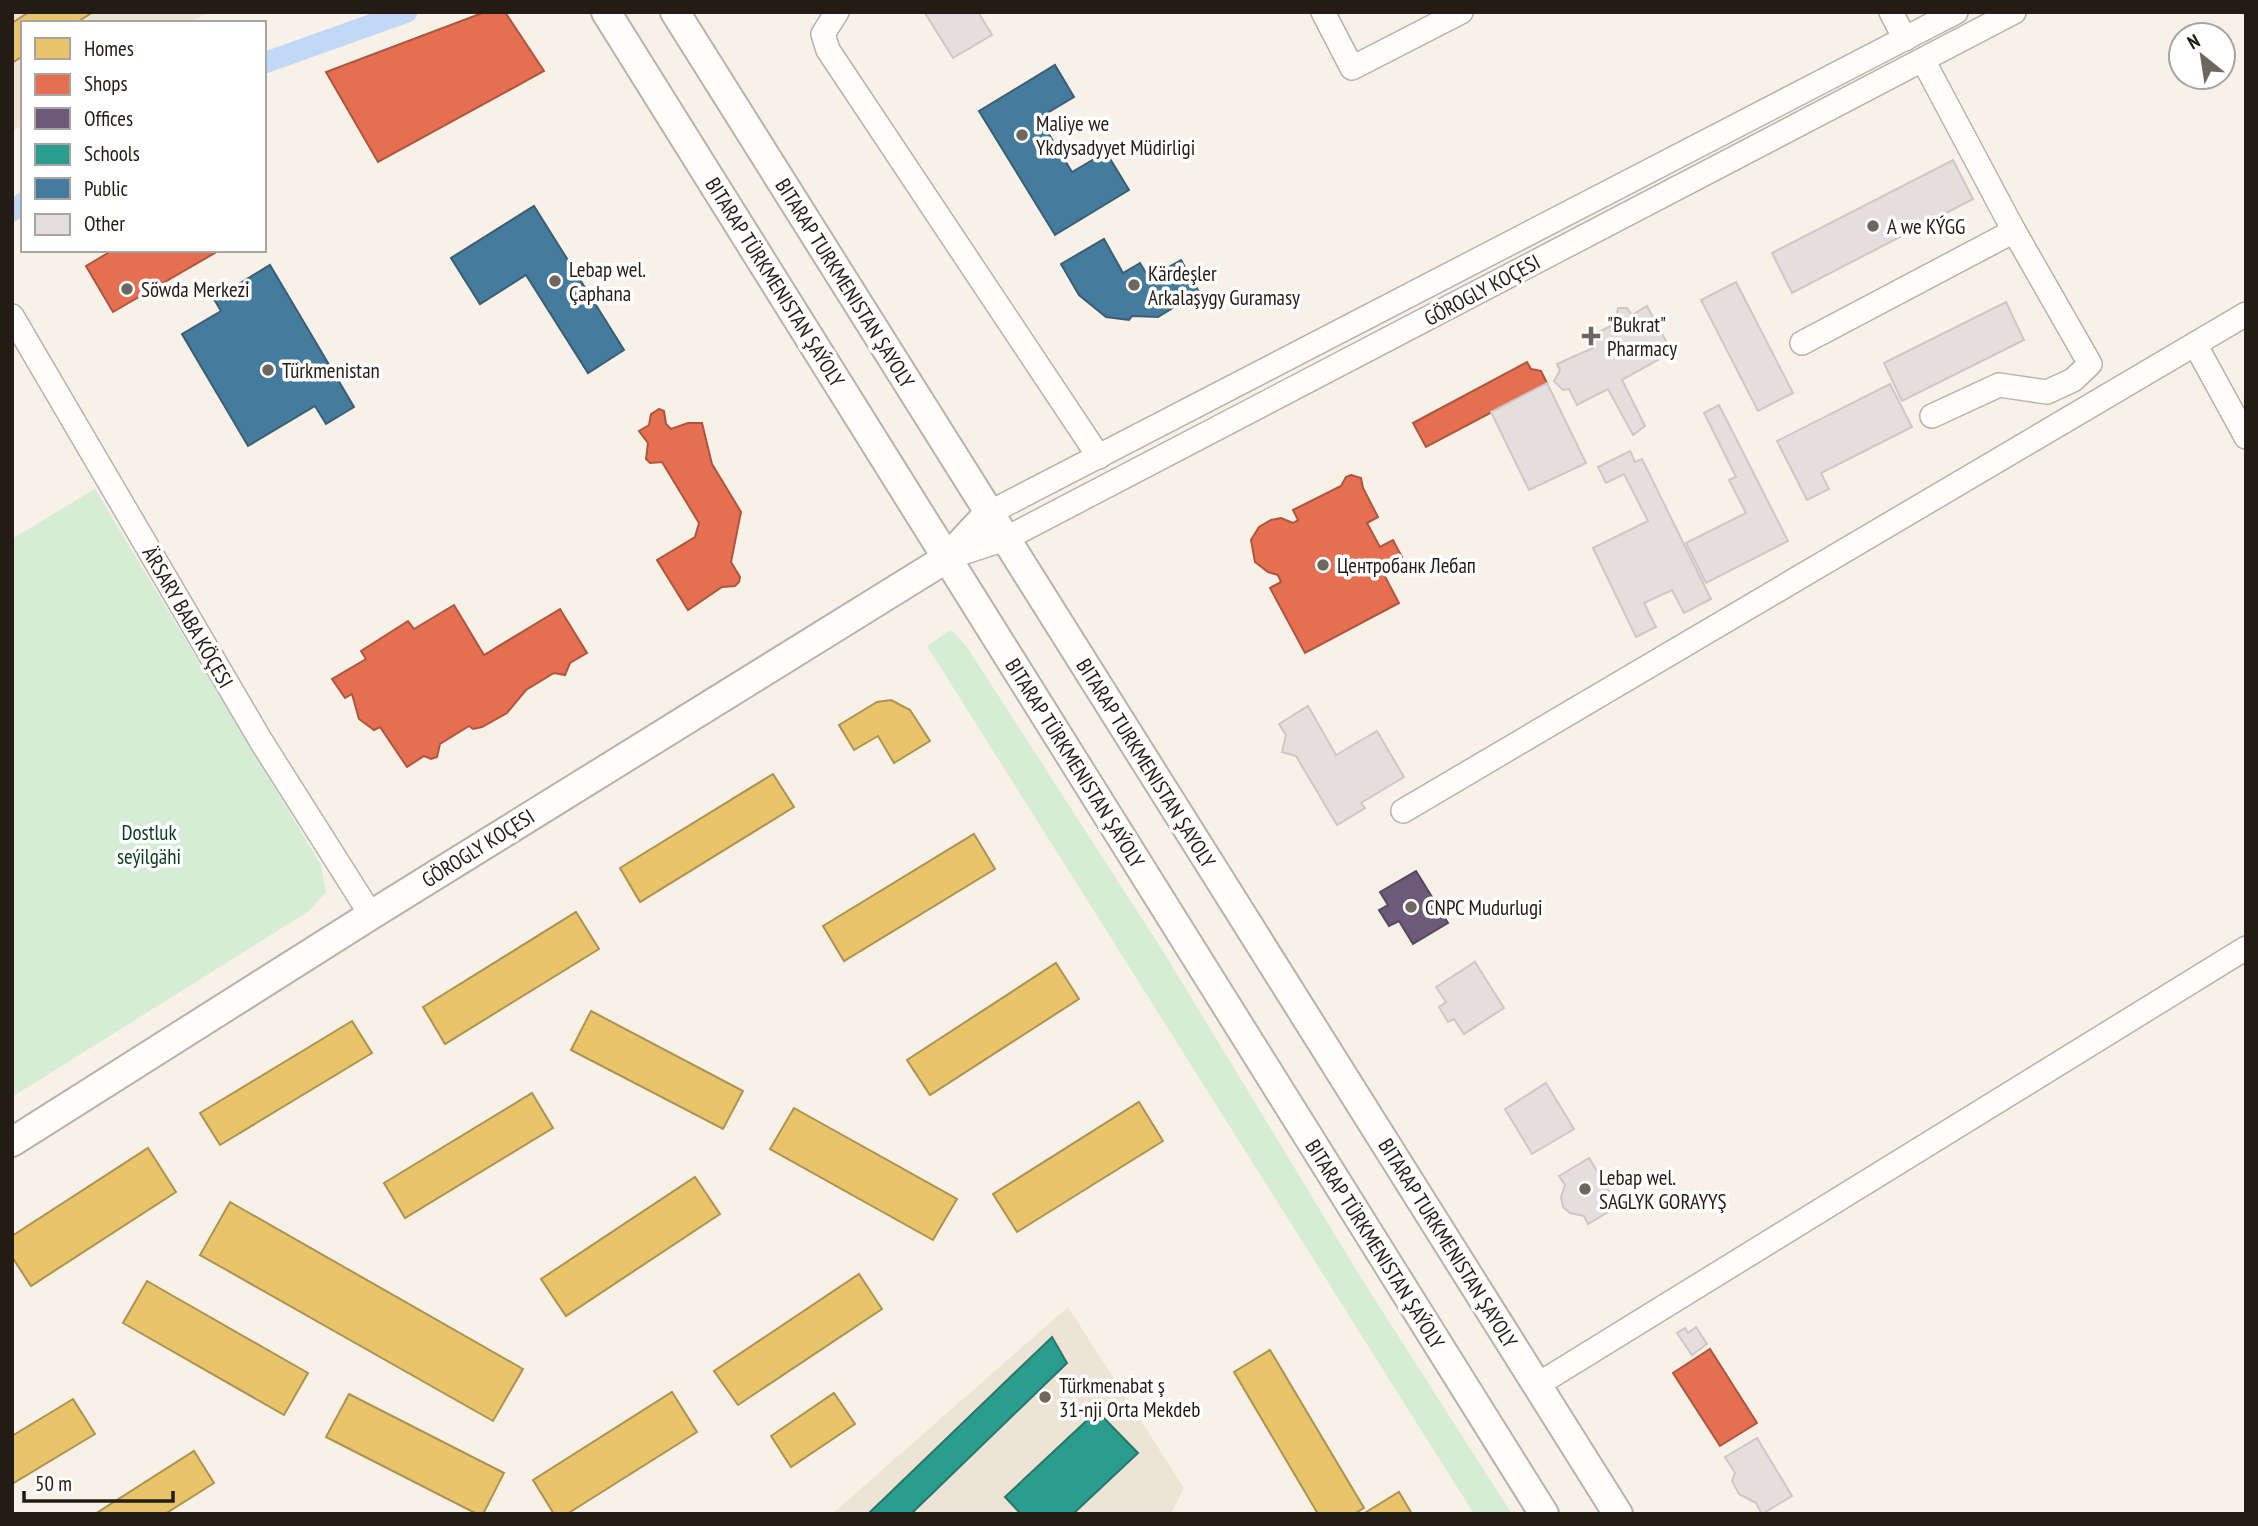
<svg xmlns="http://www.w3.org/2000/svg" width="2258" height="1526" font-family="'PT Sans Narrow',sans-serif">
<rect width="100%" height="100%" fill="#f8f1e7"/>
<g fill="#eee4d5">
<path d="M12 12H208L190 23H23V125L12 131Z"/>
<path d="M1068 1307 1184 1488 1171 1514H832Z"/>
</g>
<g fill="#d6edd5">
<path d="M95 489 321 865 326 892 309 911 12 1097V539Z"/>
<path d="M951 630 967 647 1166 956 1363 1281 1512 1514H1474L927 646Z"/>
</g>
<g fill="#e9c46a" stroke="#ad9250" stroke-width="2">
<path d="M29 12H93L76 23H23V56L12 63V23Z"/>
<path d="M891 700 910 710 930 741 894 763 878 736 854 750 839 725 877 702Z"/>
<path d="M773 774 794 807 640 902 620 868Z"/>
<path d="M974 834 995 869 844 961 823 926Z"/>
<path d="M576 912 599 949 445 1044 423 1007Z"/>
<path d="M1056 963 1079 999 930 1095 907 1060Z"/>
<path d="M591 1011 743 1091 723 1129 571 1050Z"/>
<path d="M352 1021 372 1053 220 1145 200 1113Z"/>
<path d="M532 1093 553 1128 405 1218 384 1183Z"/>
<path d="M1139 1102 1163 1141 1017 1232 993 1194Z"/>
<path d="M794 1108 957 1199 933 1240 770 1149Z"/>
<path d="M148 1148 176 1192 31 1286 12 1257V1236Z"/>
<path d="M695 1177 720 1214 566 1316 541 1279Z"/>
<path d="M230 1202 523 1369 493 1421 200 1255Z"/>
<path d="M859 1274 882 1309 738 1405 714 1371Z"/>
<path d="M147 1281 308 1373 284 1415 123 1323Z"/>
<path d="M1270 1350 1364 1508 1354 1514H1318L1234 1372Z"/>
<path d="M672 1392 697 1432 567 1514H554L533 1480Z"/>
<path d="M834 1393 855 1424 791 1467 771 1436Z"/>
<path d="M349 1394 504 1473 483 1514H477L326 1437Z"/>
<path d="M73 1399 95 1434 12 1484V1436Z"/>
<path d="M194 1451 214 1483 165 1514H95Z"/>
<path d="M1399 1492 1412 1514H1363Z"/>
</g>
<g fill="#e76f51" stroke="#ac563f" stroke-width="2">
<path d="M485 12H505L544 71 378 162 326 72Z"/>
<path d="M113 250H220L113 312 86 266Z"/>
<path d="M1527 362 1531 369 1541 371 1547 383 1426 447 1413 423Z"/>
<path d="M659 409 664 411 666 424 671 429 688 423H702L712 464 741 512 731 562 740 577 739 582 735 586 722 587 688 610 657 560 695 537 699 523 662 462 650 463 646 459 648 443 639 431 649 425 651 414Z"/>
<path d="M1351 475 1361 478 1363 488 1378 517 1367 523 1380 547 1393 540 1402 557 1381 569 1399 603 1305 653 1270 588 1281 582 1278 575 1268 572 1255 562 1251 540 1259 527 1271 520 1281 518 1293 523 1298 520 1293 510 1341 486 1346 477Z"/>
<path d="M454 605 484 655 560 609 587 653 570 663 565 675 554 673 526 690 507 713 482 727 473 729 469 726 440 744 437 757 431 759 424 756 407 767 380 727 374 730 359 719 352 694 345 698 332 679 366 659 361 651 408 621 414 629Z"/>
<path d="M1710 1349 1757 1423 1720 1446 1673 1373Z"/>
</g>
<path fill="#6d597a" stroke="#56475b" stroke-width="2" d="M1416 871 1448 923 1413 944 1399 921 1389 926 1379 910 1388 905 1380 892Z"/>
<g fill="#2a9d8f" stroke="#28766a" stroke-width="2">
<path d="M1052 1337 1067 1363 911 1514H868Z"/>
<path d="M1097 1411 1138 1453 1073 1514H1021L1005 1497Z"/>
</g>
<g fill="#457b9d" stroke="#3a5e74" stroke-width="2">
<path d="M1055 65 1074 97 1039 118 1072 172 1106 152 1129 190 1055 235 979 111Z"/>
<path d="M534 206 624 350 588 373 526 275 480 304 451 258Z"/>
<path d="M1104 239 1123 273 1140 263 1149 278 1181 260 1199 292 1158 317 1132 316 1129 320 1106 317 1079 295 1061 264Z"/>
<path d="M270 265 354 407 326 424 315 406 248 446 182 334 221 311 214 299Z"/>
</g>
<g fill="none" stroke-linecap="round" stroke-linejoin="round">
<g stroke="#c1d8f6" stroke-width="21">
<path d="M264 63 407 12"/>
<path d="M12 211 23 203"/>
</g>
</g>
<g fill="#e5dedf" stroke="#cdc7c7" stroke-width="2">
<path d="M978 12 992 35 953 58 925 13Z"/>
<path d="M1953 160 1973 199 1792 293 1772 253Z"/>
<path d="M1736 282 1793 393 1758 411 1701 300Z"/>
<path d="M2006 302 2024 340 1902 401 1884 363Z"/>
<path d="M1647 306 1672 352 1622 380 1645 426 1633 435 1608 389 1577 405 1569 389 1563 390 1554 381 1560 370 1557 364 1593 348 1591 336 1615 324 1618 308H1627L1632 315Z"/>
<path d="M1547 383 1586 463 1529 490 1491 412Z"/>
<path d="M1890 384 1912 427 1821 473 1829 489 1807 500 1777 441Z"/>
<path d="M1719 405 1788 541 1706 583 1686 543 1746 513 1729 480 1736 477 1704 413Z"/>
<path d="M1630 451 1635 462 1642 459 1711 599 1684 613 1672 590 1644 603 1656 627 1636 637 1593 548 1648 521 1624 474 1606 483 1598 467Z"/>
<path d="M1308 706 1336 755 1377 731 1404 777 1361 803 1365 808 1337 825 1296 756 1282 752 1286 735 1279 724Z"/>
<path d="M1475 962 1504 1008 1464 1034 1454 1019 1448 1022 1439 1007 1446 1002 1436 987Z"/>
<path d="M1546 1083 1574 1129 1532 1154 1505 1109Z"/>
<path d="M1589 1158 1618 1206 1588 1224 1584 1216 1570 1213 1563 1207 1561 1197 1565 1185 1559 1176Z"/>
<path d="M1696 1327 1707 1344 1692 1355 1677 1333 1685 1328 1688 1333Z"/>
<path d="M1757 1438 1792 1496 1762 1514 1756 1503 1739 1494 1732 1481 1735 1473 1725 1457Z"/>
</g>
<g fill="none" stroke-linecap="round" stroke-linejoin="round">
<defs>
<g id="minor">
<path d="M837 12 823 34 828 50 1099 457"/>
<path d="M1323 12 1352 68 1461 12"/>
<path d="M1891 12 1905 39"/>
<path d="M1923 60 2014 231 2090 364 2073 380 2047 392 1999 385 1932 416"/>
<path d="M12 316 261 741 371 915"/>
<path d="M1802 343 2014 231"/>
<path d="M2195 344 2246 437"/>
<path d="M989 513 1956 12"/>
<path d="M947 558 1005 539 2014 12"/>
<path d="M1403 811 2246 314"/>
<path d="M1537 1385 2246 948"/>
</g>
<g id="major">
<path d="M606 12 1544 1514"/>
<path d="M675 12 1618 1514"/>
<path d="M12 1142 371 915 947 558 989 513"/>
</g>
</defs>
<use href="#minor" stroke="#b8b2aa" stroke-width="26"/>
<use href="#major" stroke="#b8b2aa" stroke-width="32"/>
<use href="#minor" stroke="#fefdfb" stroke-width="23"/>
<use href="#major" stroke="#fefdfb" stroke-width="28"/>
</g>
<g fill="#6d675e" stroke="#fff" stroke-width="2.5">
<circle cx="1022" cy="135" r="7"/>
<circle cx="1873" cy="226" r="7"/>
<circle cx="555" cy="281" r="7"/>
<circle cx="1134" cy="285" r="7"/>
<circle cx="127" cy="289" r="7"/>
<path d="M1587.5 325.5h7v7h7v7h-7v7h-7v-7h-7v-7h7z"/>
<circle cx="268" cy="370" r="7"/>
<circle cx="1323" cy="565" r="7"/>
<circle cx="1411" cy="907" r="7"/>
<circle cx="1585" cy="1189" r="7"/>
<circle cx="1045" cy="1397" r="7"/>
</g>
<g text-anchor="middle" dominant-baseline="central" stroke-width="7" stroke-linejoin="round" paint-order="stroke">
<g font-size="21" fill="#221c14" stroke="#fff" text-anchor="start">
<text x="1036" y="123">Maliye we<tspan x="1036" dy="24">Ykdysadyyet Müdirligi</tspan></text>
<text x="1887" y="226">A we KÝGG</text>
<text x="569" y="269">Lebap wel.<tspan x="569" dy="24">Çaphana</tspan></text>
<text x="1148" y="273">Kärdeşler<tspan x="1148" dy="24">Arkalaşygy Guramasy</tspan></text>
<text x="141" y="289">Söwda Merkezi</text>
<text x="1607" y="324">"Bukrat"<tspan x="1607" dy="24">Pharmacy</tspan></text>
<text x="282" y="370">Türkmenistan</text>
<text x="1337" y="565">Центробанк Лебап</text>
<text x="1425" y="907">CNPC Mudurlugi</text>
<text x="1599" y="1177">Lebap wel.<tspan x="1599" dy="24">SAGLYK GORAYYŞ</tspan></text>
<text x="1059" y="1385">Türkmenabat ş<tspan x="1059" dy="24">31-nji Orta Mekdeb</tspan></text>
</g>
<g font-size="21" fill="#221c14" stroke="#fff">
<text transform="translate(775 282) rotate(58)">BITARAP TÜRKMENISTAN ŞAÝOLY</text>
<text transform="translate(845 283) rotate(58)">BITARAP TURKMENISTAN ŞAYOLY</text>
<text transform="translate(1482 290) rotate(-28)">GÖROGLY KOÇESI</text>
<text transform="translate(188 617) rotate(60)">ÄRSARY BABA KÖÇESI</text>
<text transform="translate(1075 763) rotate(58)">BITARAP TÜRKMENISTAN ŞAÝOLY</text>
<text transform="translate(1146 763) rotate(58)">BITARAP TURKMENISTAN ŞAYOLY</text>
<text transform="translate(478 848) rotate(-32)">GÖROGLY KOÇESI</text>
<text transform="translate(1448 1243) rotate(58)">BITARAP TURKMENISTAN ŞAYOLY</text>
<text transform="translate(1375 1244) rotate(58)">BITARAP TÜRKMENISTAN ŞAÝOLY</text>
</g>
<g font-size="21" fill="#093d1e" stroke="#fff">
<text x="149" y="832">Dostluk<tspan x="149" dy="24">seýilgähi</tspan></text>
</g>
</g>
<rect width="2258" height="1526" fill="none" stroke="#221c14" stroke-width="28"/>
<rect x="21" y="21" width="245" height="231" fill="#ffffff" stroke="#a7a4a1" stroke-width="2"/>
<rect x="35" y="38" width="35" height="21" fill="#e9c46a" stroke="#a7a4a1" stroke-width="2"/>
<text x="84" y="56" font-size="21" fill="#221c14">Homes</text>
<rect x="35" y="74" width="35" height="21" fill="#e76f51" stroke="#a7a4a1" stroke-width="2"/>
<text x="84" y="91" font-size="21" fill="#221c14">Shops</text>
<rect x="35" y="108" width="35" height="21" fill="#6d597a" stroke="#a7a4a1" stroke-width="2"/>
<text x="84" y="126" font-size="21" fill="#221c14">Offices</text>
<rect x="35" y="144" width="35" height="21" fill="#2a9d8f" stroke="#a7a4a1" stroke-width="2"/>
<text x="84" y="161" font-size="21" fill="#221c14">Schools</text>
<rect x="35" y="178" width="35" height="21" fill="#457b9d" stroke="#a7a4a1" stroke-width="2"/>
<text x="84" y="196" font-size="21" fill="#221c14">Public</text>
<rect x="35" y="214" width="35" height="21" fill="#e5dedf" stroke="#a7a4a1" stroke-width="2"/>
<text x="84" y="231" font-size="21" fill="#221c14">Other</text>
<g transform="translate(2202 56) rotate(330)"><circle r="33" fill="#ffffff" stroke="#a7a4a1" stroke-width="2"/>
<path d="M0-5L12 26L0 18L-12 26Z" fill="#6d675e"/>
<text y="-10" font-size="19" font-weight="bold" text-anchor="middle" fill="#221c14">N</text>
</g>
<path d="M24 1491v10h149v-10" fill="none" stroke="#221c14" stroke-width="3.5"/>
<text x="35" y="1491" font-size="21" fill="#221c14" stroke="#ffffff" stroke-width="5" paint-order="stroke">50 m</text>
</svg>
